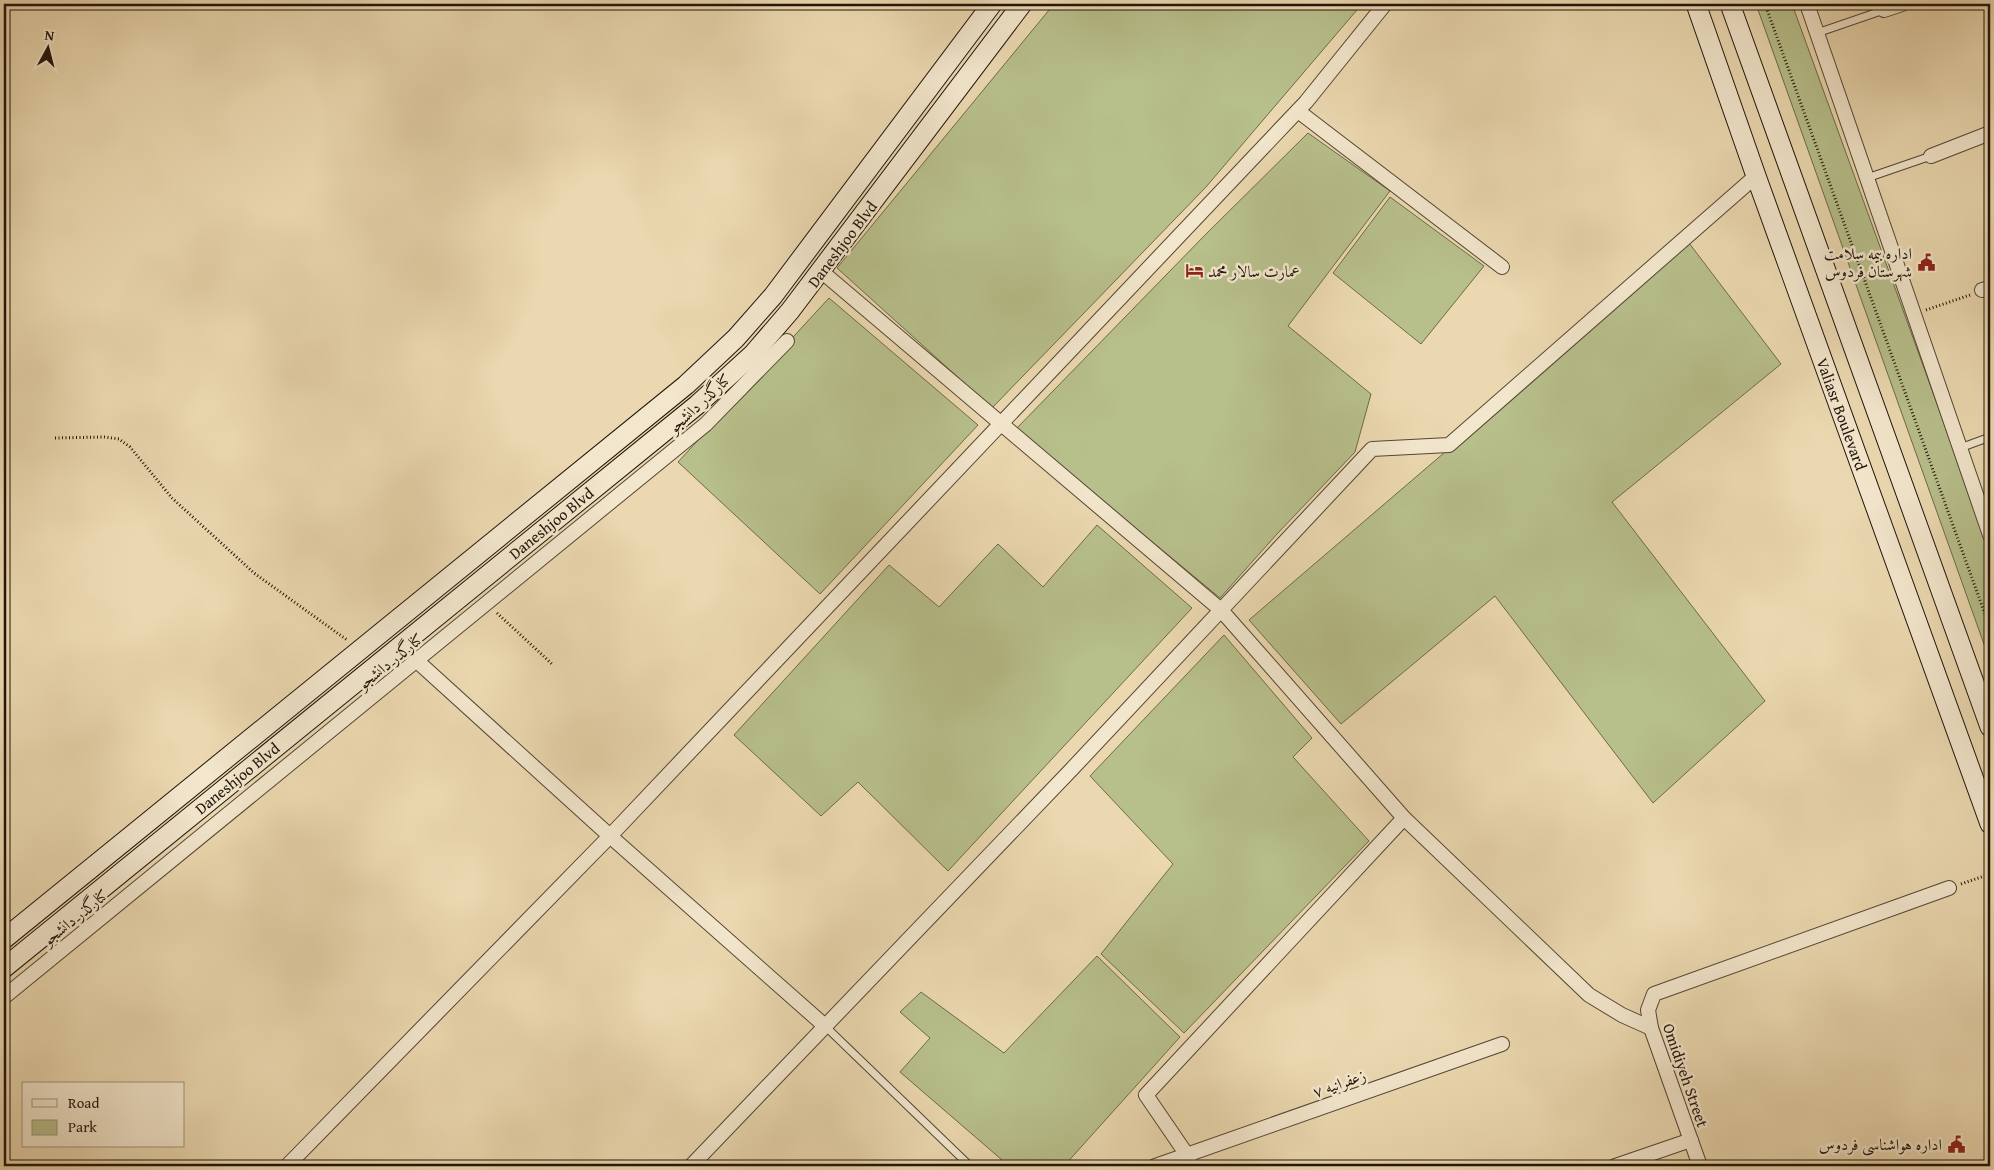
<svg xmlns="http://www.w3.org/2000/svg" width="1994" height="1170" font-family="'Gentium Book Plus',Amiri,serif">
<rect width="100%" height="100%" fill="#ebd8b0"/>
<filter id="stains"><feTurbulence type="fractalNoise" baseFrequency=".004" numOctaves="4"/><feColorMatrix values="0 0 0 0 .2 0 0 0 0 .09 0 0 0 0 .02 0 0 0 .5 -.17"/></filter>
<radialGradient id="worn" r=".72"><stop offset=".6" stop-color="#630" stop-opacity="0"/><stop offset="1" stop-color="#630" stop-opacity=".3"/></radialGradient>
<g fill="#b7bf8b" stroke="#6c6a4a">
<path d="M1054 4H1362L1206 187 992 408 837 268Z"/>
<path d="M1756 4H1792L1990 550V661Z"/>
<path d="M1308 133 1390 191 1288 326 1371 394 1355 452 1277 534 1220 598 1016 429 1206 234Z"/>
<path d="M1390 197 1484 266 1421 344 1333 273Z"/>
<path d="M1689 243 1781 364 1612 502 1765 701 1653 803 1495 596 1341 724 1249 620Z"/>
<path d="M829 298 978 425 820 594 678 462Z"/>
<path d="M1097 525 1192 608 948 871 858 782 821 816 734 735 889 565 939 607 998 544 1043 587Z"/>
<path d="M1224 635 1312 738 1293 757 1369 841 1184 1033 1101 954 1173 864 1090 776Z"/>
<path d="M1097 956 1180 1037 1064 1166H1009L900 1072 930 1038 900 1012 921 992 1004 1053Z"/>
</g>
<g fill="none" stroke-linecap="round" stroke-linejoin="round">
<defs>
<g id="service">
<path d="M1817 33 1884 10"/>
<path d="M1867 178 1931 156"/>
<path d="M1960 448 1990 437"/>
<path d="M825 1026 970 1166"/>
</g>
<g id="minor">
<path d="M1807 4 1990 535"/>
<path d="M1884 10 1902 4"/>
<path d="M1298 111 1502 267"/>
<path d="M1931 156 1990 133"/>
<path d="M821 271 1221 610 1404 818 1589 995 1622 1015 1651 1028"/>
<path d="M1982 290 1990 288"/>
<path d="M417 661 610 836 825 1026"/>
<path d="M4 997 706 424 787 341"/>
<path d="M287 1166 610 836 1306 102 1385 4"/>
<path d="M691 1166 1071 770 1372 449 1449 445 1756 176"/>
<path d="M1155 1166 1502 1044"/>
<path d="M1191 1166 1187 1155 1146 1095 1404 818"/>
<path d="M1615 1166 1691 1140"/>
<path d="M1700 1166 1651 1028 1648 1010 1654 994 1949 888"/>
</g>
<g id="secondary">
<path d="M1696 4 1756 176 1990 824"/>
<path d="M1730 4 1990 727"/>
<path d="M4 939 686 385 736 338 773 296 992 4"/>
<path d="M4 968 697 405 753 354 790 311 1022 4"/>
</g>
</defs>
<use href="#service" stroke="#544534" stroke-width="9"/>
<use href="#minor" stroke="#544534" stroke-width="16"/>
<use href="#secondary" stroke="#21140a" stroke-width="21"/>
<g stroke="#21140a" stroke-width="3" stroke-dasharray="1 2.5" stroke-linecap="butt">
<path d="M1765 4 1990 628"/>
<path d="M1926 310 1970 295"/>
<path d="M55 438 104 437 119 439 130 447 172 498 254 573 347 640"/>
<path d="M497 613 552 664"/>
<path d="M1961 884 1990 874"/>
</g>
<use href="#service" stroke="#f2e6cc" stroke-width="7"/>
<use href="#minor" stroke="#f2e6cc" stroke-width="14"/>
<use href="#secondary" stroke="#f2e6cc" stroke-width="19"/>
</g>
<defs>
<symbol id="civic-bare" viewBox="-9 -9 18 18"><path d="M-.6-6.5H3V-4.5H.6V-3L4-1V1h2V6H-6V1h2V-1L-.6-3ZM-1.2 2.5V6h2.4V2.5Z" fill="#8f2418" stroke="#f2e6cc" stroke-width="2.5" paint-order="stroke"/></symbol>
<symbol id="hotel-bare" viewBox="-9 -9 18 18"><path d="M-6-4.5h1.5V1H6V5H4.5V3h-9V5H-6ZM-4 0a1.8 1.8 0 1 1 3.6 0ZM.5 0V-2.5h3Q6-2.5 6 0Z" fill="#8f2418" stroke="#f2e6cc" stroke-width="2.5" paint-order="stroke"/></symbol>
</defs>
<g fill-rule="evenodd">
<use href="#civic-bare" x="1914" y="250" width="25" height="25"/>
<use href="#hotel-bare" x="1182" y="258" width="25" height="25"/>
<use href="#civic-bare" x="1944" y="1132" width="25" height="25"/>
</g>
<g text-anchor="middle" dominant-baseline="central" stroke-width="5" stroke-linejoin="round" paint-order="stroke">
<g font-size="16" fill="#21140a" stroke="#f2e6cc">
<text transform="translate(842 244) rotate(-53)">Daneshjoo Blvd</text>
<text transform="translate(699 403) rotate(-43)">کنارگذر دانشجو</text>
<text transform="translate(1842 414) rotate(70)">Valiasr Boulevard</text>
<text transform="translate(551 523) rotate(-39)">Daneshjoo Blvd</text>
<text transform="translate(390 661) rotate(-39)">کنارگذر دانشجو</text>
<text transform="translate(237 778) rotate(-39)">Daneshjoo Blvd</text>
<text transform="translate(75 917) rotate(-39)">کنارگذر دانشجو</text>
<text transform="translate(1686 1075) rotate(71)">Omidiyeh Street</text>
<text transform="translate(1339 1083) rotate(-19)">زعفرانیه ۷</text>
</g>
<g font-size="16" fill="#21140a" stroke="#f2e6cc" text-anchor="end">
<text x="1912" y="253">اداره بیمه سلامت<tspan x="1912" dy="18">شهرستان فردوس</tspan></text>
<text x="1208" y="271" text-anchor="start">عمارت سالار محمد</text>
<text x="1942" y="1144">اداره هواشناسی فردوس</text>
</g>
</g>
<rect width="1994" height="1170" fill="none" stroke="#ebd8b0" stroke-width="20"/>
<rect x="5" y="5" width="1984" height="1160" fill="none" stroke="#21140a" stroke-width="2.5"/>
<rect x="10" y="10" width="1974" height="1150" fill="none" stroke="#21140a"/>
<rect x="22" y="1082" width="162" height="65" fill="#f2e6cc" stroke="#9e927e"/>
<rect x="32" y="1099" width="25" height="8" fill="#f2e6cc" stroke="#9e927e"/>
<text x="68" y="1108" font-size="15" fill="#21140a">Road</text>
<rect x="32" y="1120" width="25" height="15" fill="#b7bf8b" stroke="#9e927e"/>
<text x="68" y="1132" font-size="15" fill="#21140a">Park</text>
<g transform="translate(48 48) rotate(7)" stroke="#f2e6cc" stroke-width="4" paint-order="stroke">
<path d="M0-4L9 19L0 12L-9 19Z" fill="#21140a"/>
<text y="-8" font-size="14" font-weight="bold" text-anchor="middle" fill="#21140a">N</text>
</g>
<rect width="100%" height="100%" filter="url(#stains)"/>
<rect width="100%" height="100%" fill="url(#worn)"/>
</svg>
